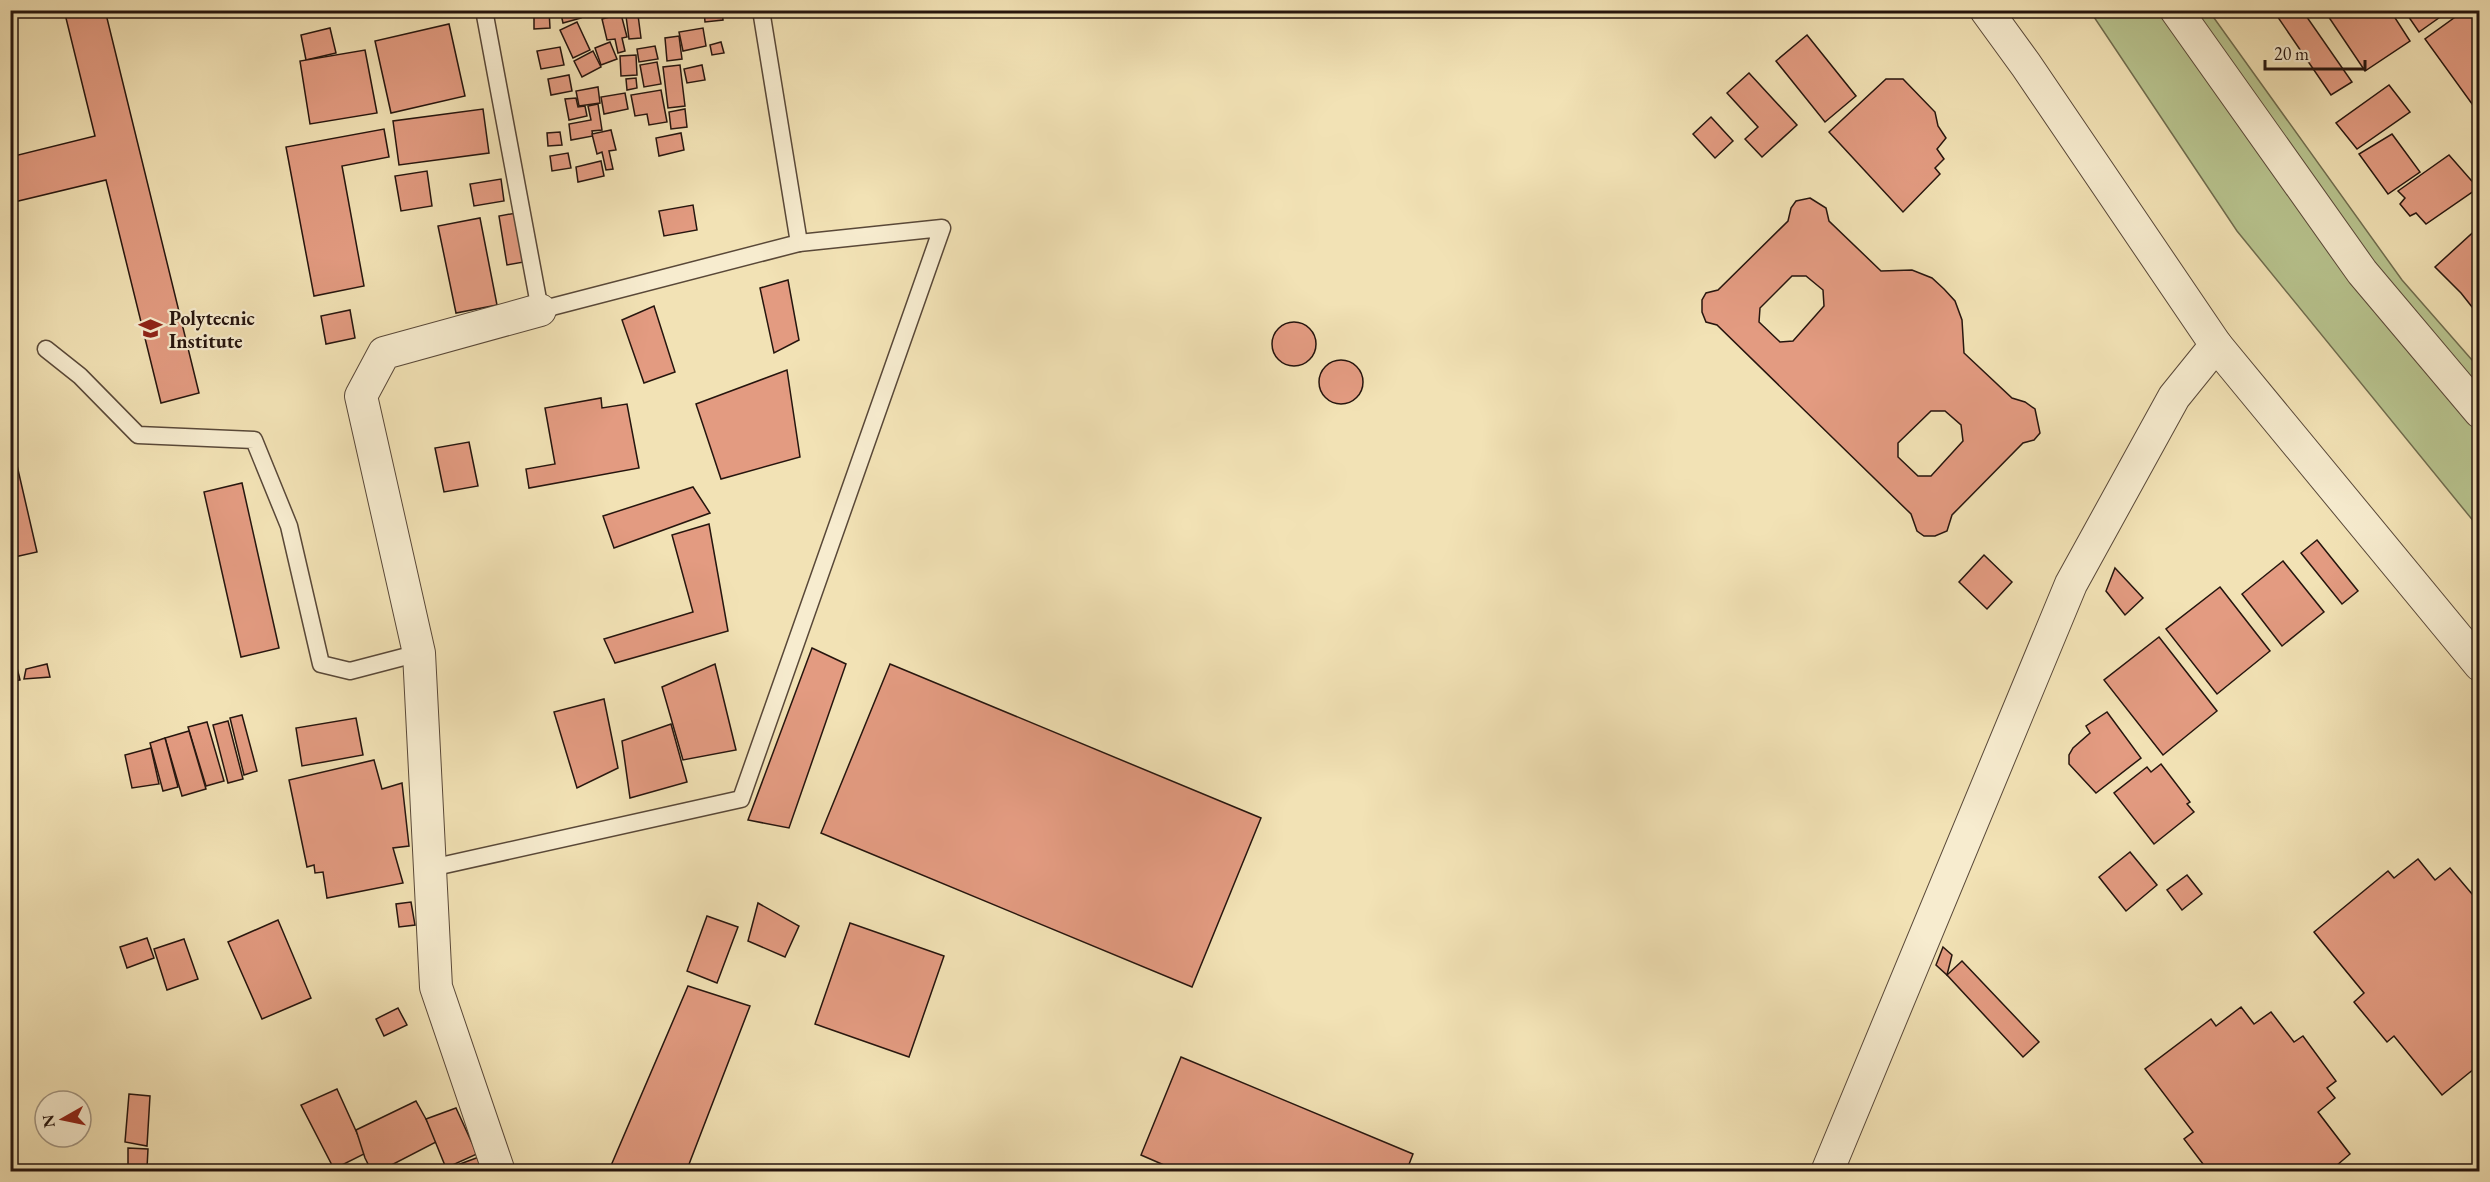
<svg xmlns="http://www.w3.org/2000/svg" width="2490" height="1182" font-family="'EB Garamond',serif">
<rect width="100%" height="100%" fill="#f2e2b5"/>
<filter id="stains"><feTurbulence type="fractalNoise" baseFrequency=".00333" numOctaves="4"/><feColorMatrix values="0 0 0 0 .2 0 0 0 0 .09 0 0 0 0 .02 0 0 0 .5 -.17"/></filter>
<radialGradient id="worn" r=".72"><stop offset=".6" stop-color="#630" stop-opacity="0"/><stop offset="1" stop-color="#630" stop-opacity=".3"/></radialGradient>
<path fill="#b8c48f" stroke="#6f6c4e" stroke-width="1.5" d="M2090 11H2209L2402 280 2479 368V528L2237 231Z"/>
<g fill="#e39b81" stroke="#26150e" stroke-width="1.5" fill-rule="evenodd">
<path d="M10 10H33L10 16Z"/>
<path d="M64 10H105L199 393 161 403 106 180 10 203V157L95 136Z"/>
<path d="M534 10H549L550 28 534 29Z"/>
<path d="M560 10H579L581 18 563 23Z"/>
<path d="M686 10H700L701 14 687 17Z"/>
<path d="M704 10H722L723 20 705 22Z"/>
<path d="M2273 10H2302L2352 82 2331 95Z"/>
<path d="M2324 10H2390L2410 41 2365 71Z"/>
<path d="M2404 10H2450L2419 32Z"/>
<path d="M2465 10H2480V115L2425 39Z"/>
<path d="M621 14 627 37 622 38 625 51 618 53 615 39 607 40 602 19Z"/>
<path d="M638 15 641 38 629 39 626 16Z"/>
<path d="M577 22 590 50 573 58 560 30Z"/>
<path d="M449 24 465 96 391 113 375 41Z"/>
<path d="M330 28 336 53 306 60 301 35Z"/>
<path d="M703 28 706 46 683 51 679 32Z"/>
<path d="M1807 35 1856 96 1825 122 1776 61Z"/>
<path d="M679 36 682 59 667 61 665 38Z"/>
<path d="M610 42 617 59 601 65 595 48Z"/>
<path d="M721 42 724 53 712 55 710 45Z"/>
<path d="M655 46 658 59 639 62 637 49Z"/>
<path d="M560 47 564 65 541 69 537 51Z"/>
<path d="M365 50 377 113 310 124 300 61Z"/>
<path d="M593 51 601 67 582 77 574 61Z"/>
<path d="M636 55 637 75 621 76 620 56Z"/>
<path d="M657 62 661 84 644 87 640 65Z"/>
<path d="M680 65 685 106 668 108 663 67Z"/>
<path d="M702 65 705 80 687 83 684 69Z"/>
<path d="M1749 73 1797 125 1762 157 1745 139 1758 127 1727 93Z"/>
<path d="M569 75 572 91 551 95 548 79Z"/>
<path d="M636 78 637 88 627 90 626 79Z"/>
<path d="M1886 79H1903L1935 112 1938 126 1946 138 1937 149 1944 159 1935 168 1940 174 1903 212 1829 132Z"/>
<path d="M2389 85 2410 112 2357 149 2336 123Z"/>
<path d="M598 87 600 103 579 106 576 91Z"/>
<path d="M661 90 667 122 649 125 647 114 635 116 631 95Z"/>
<path d="M625 93 628 109 604 114 601 97Z"/>
<path d="M576 98 578 107 585 106 587 116 569 120 565 99Z"/>
<path d="M598 104 602 130 592 131 593 136 571 140 569 124 591 120 588 106Z"/>
<path d="M483 109 489 153 399 165 393 121Z"/>
<path d="M685 109 687 127 671 129 669 112Z"/>
<path d="M1711 117 1733 141 1715 158 1693 134Z"/>
<path d="M384 129 389 157 342 166 364 286 314 296 286 147Z"/>
<path d="M611 130 616 150 609 151 613 169 606 170 602 152 597 154 592 134Z"/>
<path d="M560 132 562 145 548 146 547 133Z"/>
<path d="M681 133 684 150 659 156 656 138Z"/>
<path d="M2392 134 2420 172 2388 194 2359 154Z"/>
<path d="M568 153 571 168 552 171 550 156Z"/>
<path d="M2449 155 2478 188 2426 224 2416 213 2410 216 2400 204 2405 198 2398 191Z"/>
<path d="M601 161 604 176 578 182 576 167Z"/>
<path d="M427 171 432 206 401 211 395 176Z"/>
<path d="M501 179 504 201 474 206 470 184Z"/>
<path d="M1810 198 1826 208 1829 221 1881 271 1912 270 1932 278 1944 289 1955 301 1962 320 1964 353 2012 398 2025 402 2035 409 2040 433 2034 440 2023 443 1952 515 1947 531 1935 536H1924L1917 531 1911 514 1717 325 1706 322 1702 312V300L1706 293 1718 290 1788 221 1791 208 1796 201ZM1792 276H1806L1823 290 1824 306 1793 341 1780 342 1759 322 1760 308ZM1931 411H1945L1961 425 1963 441 1931 476H1918L1898 457V443Z"/>
<path d="M693 205 697 230 664 236 659 211Z"/>
<path d="M516 213 524 262 507 265 499 216Z"/>
<path d="M480 218 497 305 456 313 438 226Z"/>
<path d="M2480 226V317L2461 293 2435 267Z"/>
<path d="M788 280 799 340 774 353 760 288Z"/>
<path d="M654 306 675 372 644 383 622 320Z"/>
<path d="M350 310 355 338 326 344 321 316Z"/>
<circle cx="1294" cy="344" r="22"/>
<circle cx="1341" cy="382" r="22"/>
<path d="M787 370 800 457 721 479 696 404Z"/>
<path d="M601 398 602 408 627 404 639 468 529 488 526 469 555 464 545 408Z"/>
<path d="M10 435 37 552 10 558Z"/>
<path d="M469 442 478 486 444 492 435 448Z"/>
<path d="M242 483 279 648 241 657 204 492Z"/>
<path d="M693 487 710 513 614 548 603 516Z"/>
<path d="M709 524 728 631 615 663 604 639 693 612 672 535Z"/>
<path d="M2317 540 2358 591 2342 604 2301 553Z"/>
<path d="M1984 555 2012 582 1987 609 1959 582Z"/>
<path d="M2283 561 2324 612 2282 646 2242 594Z"/>
<path d="M2115 568 2143 598 2125 615 2106 591Z"/>
<path d="M2220 587 2270 651 2217 694 2166 629Z"/>
<path d="M2159 637 2217 711 2163 755 2104 680Z"/>
<path d="M812 648 846 664 789 828 748 820Z"/>
<path d="M47 664 50 677 24 679 26 669Z"/>
<path d="M715 664 736 750 683 760 662 687Z"/>
<path d="M890 664 1261 818 1192 987 821 833Z"/>
<path d="M17 668 20 680 10 682V670Z"/>
<path d="M604 699 618 768 577 788 554 712Z"/>
<path d="M2107 712 2141 758 2096 793 2069 764V755L2073 748 2090 733 2086 726Z"/>
<path d="M242 715 257 771 244 775 230 718Z"/>
<path d="M356 718 363 755 302 766 296 728Z"/>
<path d="M228 721 243 779 228 783 213 725Z"/>
<path d="M207 722 224 781 206 786 188 727Z"/>
<path d="M671 724 687 782 630 798 622 741Z"/>
<path d="M189 731 206 789 182 796 165 738Z"/>
<path d="M165 738 178 787 163 791 150 743Z"/>
<path d="M151 748 159 784 132 788 125 755Z"/>
<path d="M374 760 382 789 402 783 409 846 393 848 403 883 327 898 323 872 315 873 314 865 307 867 289 780Z"/>
<path d="M2161 764 2190 802 2187 804 2194 812 2154 844 2114 793 2147 767 2151 772Z"/>
<path d="M2130 852 2157 885 2126 911 2099 877Z"/>
<path d="M2418 859 2435 880 2450 868 2472 894 2480 888V1064L2442 1095 2394 1036 2387 1042 2354 1002 2364 993 2314 932 2388 871 2394 878Z"/>
<path d="M2187 875 2202 894 2182 910 2167 890Z"/>
<path d="M411 902 415 925 399 927 396 904Z"/>
<path d="M758 903 799 926 785 957 748 941Z"/>
<path d="M707 916 738 927 717 983 687 971Z"/>
<path d="M278 920 311 998 262 1019 228 942Z"/>
<path d="M850 923 944 956 909 1057 815 1024Z"/>
<path d="M147 938 154 958 127 968 120 947Z"/>
<path d="M184 939 198 979 167 990 154 949Z"/>
<path d="M1943 947 1952 955 1947 975 1936 965Z"/>
<path d="M1962 961 2039 1042 2023 1057 1947 975Z"/>
<path d="M688 986 750 1006 686 1172H617L610 1168Z"/>
<path d="M2241 1007 2254 1024 2271 1012 2294 1042 2303 1036 2336 1081 2327 1088 2335 1098 2318 1112 2350 1154 2329 1172H2209L2184 1139 2193 1132 2145 1069 2211 1019 2216 1026Z"/>
<path d="M398 1008 407 1025 384 1036 376 1019Z"/>
<path d="M1181 1057 1413 1154 1406 1172H1180L1141 1155Z"/>
<path d="M337 1089 366 1153 334 1169 301 1105Z"/>
<path d="M129 1094 150 1096 147 1146 125 1142Z"/>
<path d="M416 1101 438 1141 378 1172H372L365 1158 356 1130Z"/>
<path d="M456 1108 477 1154 446 1168 426 1119Z"/>
<path d="M128 1148 148 1149 147 1168 128 1169Z"/>
<path d="M479 1157 485 1172H463L460 1164Z"/>
<path d="M86 1165 108 1172H83Z"/>
</g>
<g fill="none" stroke-linecap="round" stroke-linejoin="round">
<defs>
<g id="lane">
<path d="M484 10 540 310 799 243 761 10"/>
<path d="M46 349 80 376 138 435 254 440 289 526 321 664 350 671 419 653"/>
<path d="M431 868 741 799 942 228 799 243"/>
</g>
<g id="street">
<path d="M1986 10 2026 65 2216 345 2480 665"/>
<path d="M2176 10 2362 272 2480 412"/>
<path d="M499 1172 436 987 419 653 361 396 384 353 540 310"/>
<path d="M1827 1172 2071 584 2174 397 2216 345"/>
</g>
</defs>
<use href="#lane" stroke="#594838" stroke-width="19"/>
<use href="#street" stroke="#594838" stroke-width="34"/>
<use href="#lane" stroke="#f7eccf" stroke-width="16"/>
<use href="#street" stroke="#f7eccf" stroke-width="32"/>
</g>
<defs>
<symbol id="school-bare" viewBox="-9 -9 18 18"><path d="M0-5L7-2L0 1L-7-2ZM-4 1L0 2.5L4 1V4Q0 6-4 4Z" fill="#8f2418" stroke="#f7eccf" stroke-width="2.5" paint-order="stroke"/></symbol>
</defs>
<g fill-rule="evenodd">
<use href="#school-bare" x="134" y="312" width="33" height="33"/>
</g>
<g text-anchor="middle" dominant-baseline="central" stroke-width="4.5" stroke-linejoin="round" paint-order="stroke">
<g font-size="20" font-weight="bold" fill="#26150e" stroke="#f7eccf" text-anchor="start">
<text x="169" y="318">Polytecnic<tspan x="169" dy="23">Institute</tspan></text>
</g>
</g>
<rect width="2490" height="1182" fill="none" stroke="#f2e2b5" stroke-width="36"/>
<rect x="12" y="12" width="2466" height="1158" fill="none" stroke="#26150e" stroke-width="3"/>
<rect x="18" y="18" width="2454" height="1146" fill="none" stroke="#26150e" stroke-width="1.5"/>
<g transform="translate(63 1119) rotate(261)"><circle r="28" fill="#f7eccf" stroke="#a39682" stroke-width="1.5"/>
<path d="M0-4.5L10 22L0 15L-10 22Z" fill="#8f2418"/>
<text y="-9" font-size="16" font-weight="bold" text-anchor="middle" fill="#26150e">N</text>
</g>
<path d="M2265 60v9h100v-9" fill="none" stroke="#26150e" stroke-width="3"/>
<text x="2274" y="60" font-size="18" fill="#26150e" stroke="#f7eccf" stroke-width="4.5" paint-order="stroke">20 m</text>
<rect width="100%" height="100%" filter="url(#stains)"/>
<rect width="100%" height="100%" fill="url(#worn)"/>
</svg>
